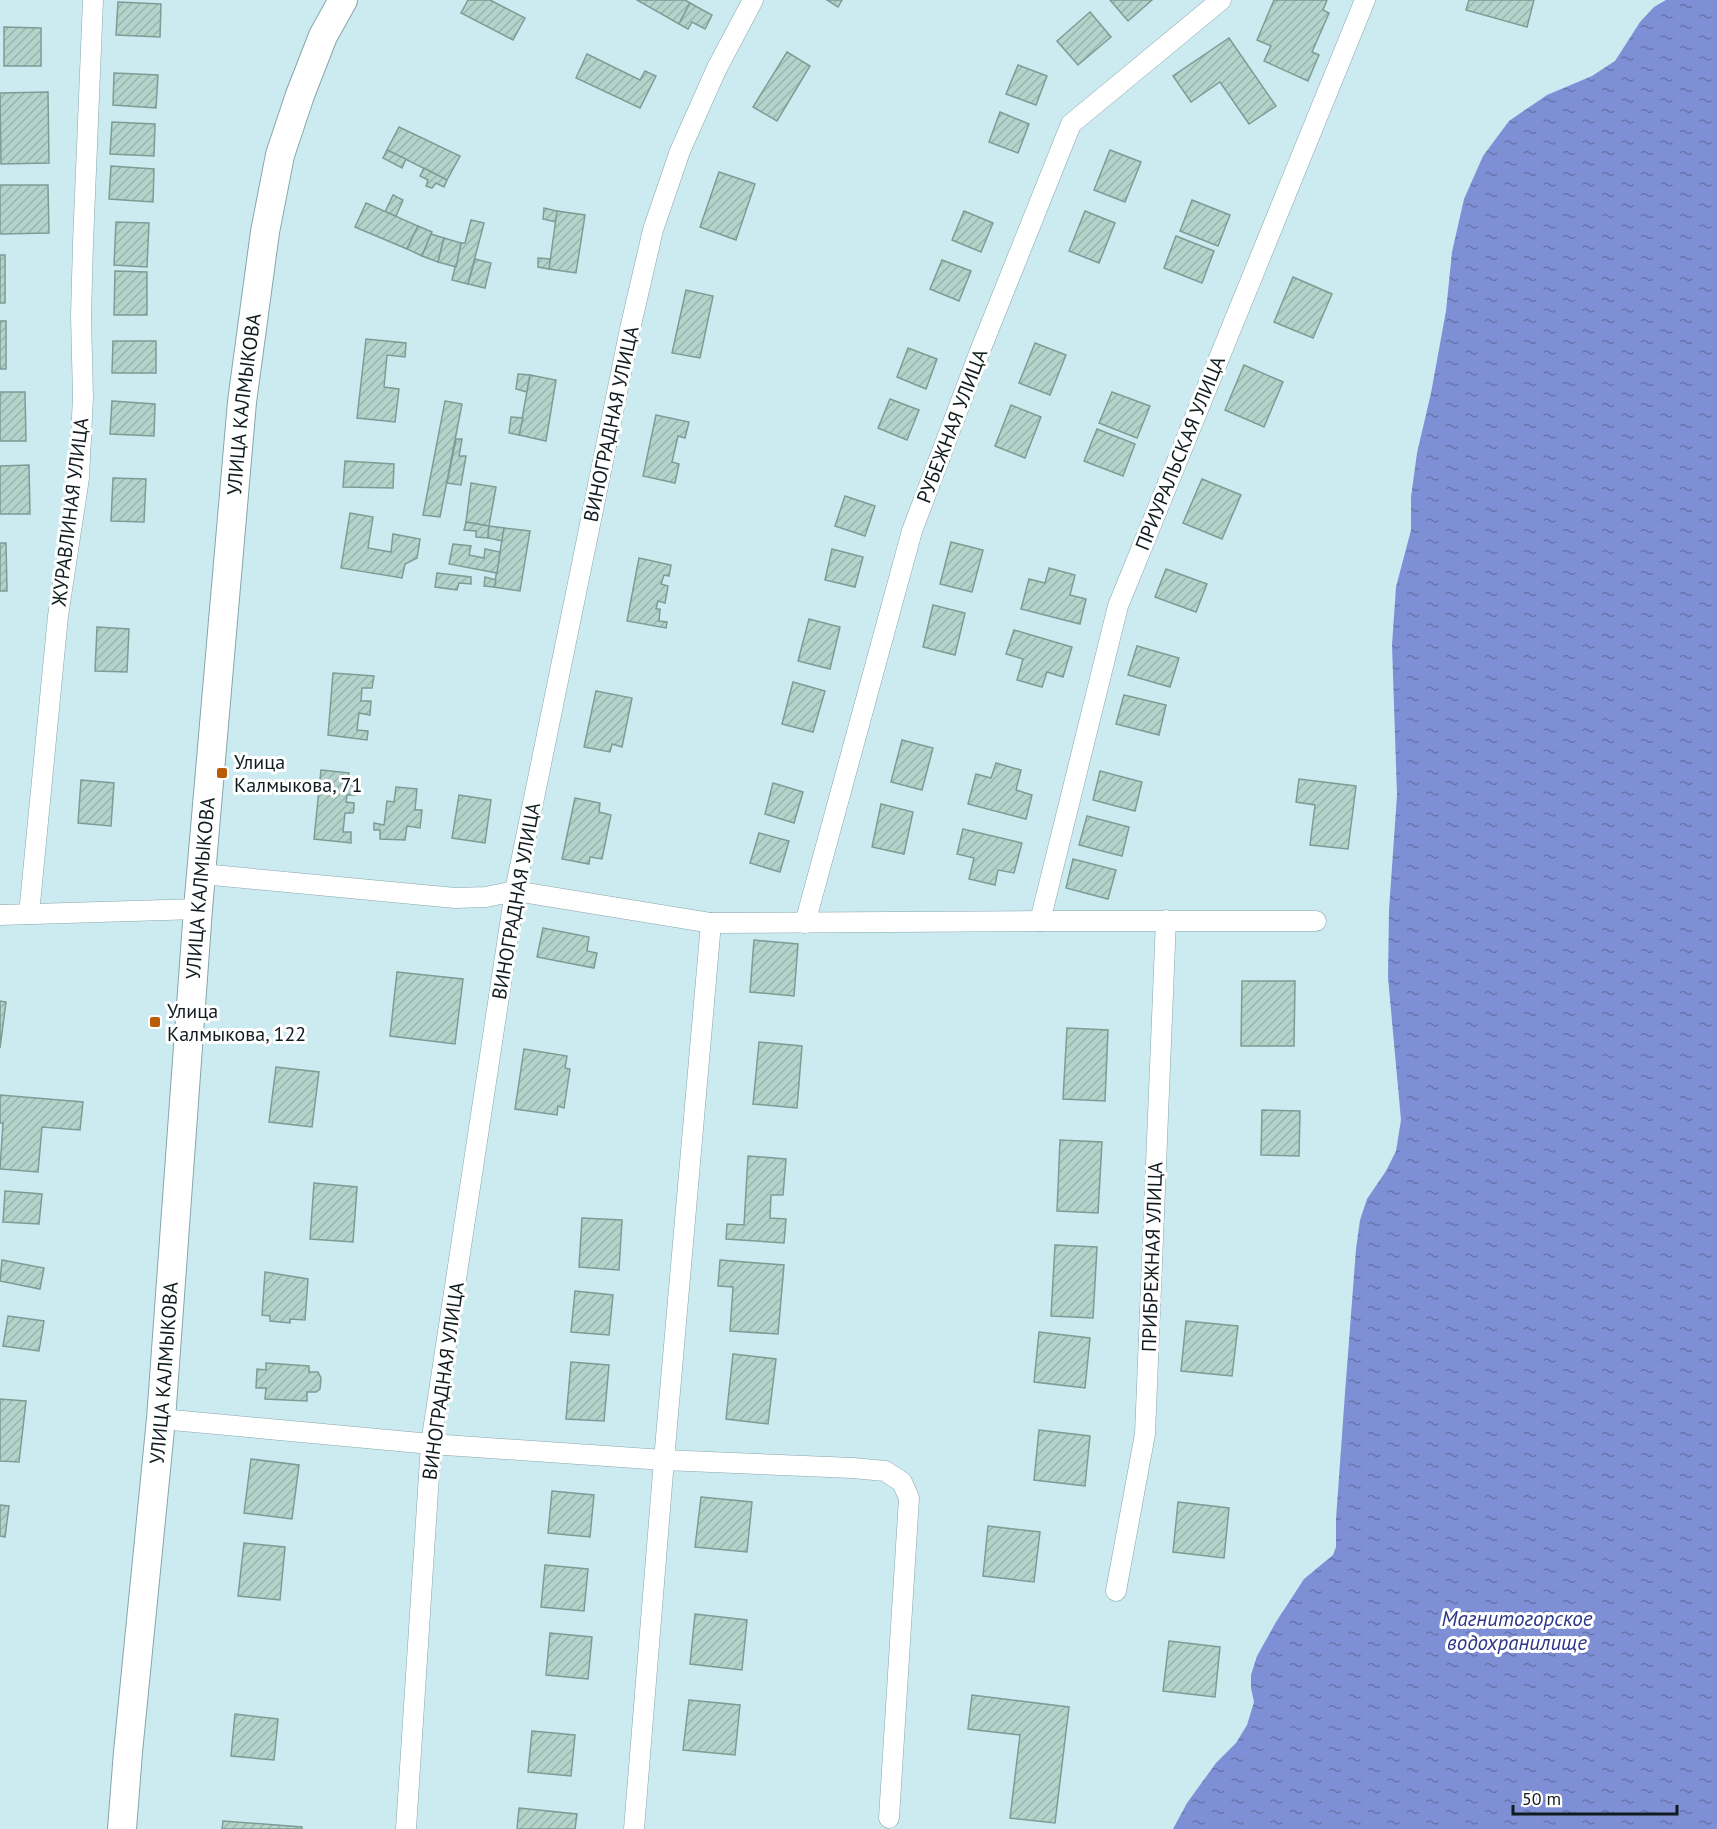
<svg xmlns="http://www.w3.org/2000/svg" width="1717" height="1829" font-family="'PT Sans',sans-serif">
<defs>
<pattern id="water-ripples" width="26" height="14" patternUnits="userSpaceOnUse" patternTransform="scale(1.5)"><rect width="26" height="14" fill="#7f8fd5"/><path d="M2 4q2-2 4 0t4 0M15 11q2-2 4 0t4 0" fill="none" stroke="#6774ac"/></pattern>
<pattern id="building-hatch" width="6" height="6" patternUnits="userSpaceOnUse" patternTransform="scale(1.5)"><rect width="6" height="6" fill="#b4d3cb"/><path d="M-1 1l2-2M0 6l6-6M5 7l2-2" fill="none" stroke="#9ab5ae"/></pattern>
</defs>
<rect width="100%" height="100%" fill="#cbebf1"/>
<path fill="url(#water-ripples)" d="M1666 0H1717V1829H1173L1187 1803 1216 1763 1236 1743 1247 1725 1254 1702 1251 1688V1675L1257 1656 1276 1622 1304 1579 1333 1555 1336 1547V1519L1345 1393 1356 1249 1360 1220 1367 1199 1386 1171 1396 1151 1401 1120 1388 977 1389 910 1397 795 1392 645 1396 587 1411 530V497L1417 453 1431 393 1446 311 1452 252 1464 199 1483 156 1509 121 1547 95 1592 76 1615 61 1640 22 1654 7Z"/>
<g fill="url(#building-hatch)" stroke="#7e9c95" stroke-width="1.5">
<path d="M468 0H490L525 18 513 40 461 13Z"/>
<path d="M637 0H685L690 3 679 24Z"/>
<path d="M827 0H842L838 7Z"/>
<path d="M1110 0H1152L1128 21Z"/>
<path d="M1274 0H1327L1323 10 1329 13 1312 52 1319 55 1308 81 1264 61 1271 46 1257 40Z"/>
<path d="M1469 0H1534L1527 27 1466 10Z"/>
<path d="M118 2 161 4 160 37 116 35Z"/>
<path d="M690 3 712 15 705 29 692 22 688 29 679 24Z"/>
<path d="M1090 12 1111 37 1078 65 1057 41Z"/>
<path d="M4 27 41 28V66H4Z"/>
<path d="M1229 38 1276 106 1249 124 1220 82 1191 102 1173 76Z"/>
<path d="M787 52 810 66 777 121 753 107Z"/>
<path d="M587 54 640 80 645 71 656 76 640 108 576 78Z"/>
<path d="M1018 65 1047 76 1036 105 1006 94Z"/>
<path d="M114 73 158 75 156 108 113 105Z"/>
<path d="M48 92 49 163 1 164 0 93Z"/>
<path d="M1000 112 1029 124 1018 153 989 142Z"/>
<path d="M112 122 155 124 154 156 110 154Z"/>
<path d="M399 127 460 156 447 180 387 150Z"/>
<path d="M387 150 406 159 402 168 383 158Z"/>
<path d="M1110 150 1141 162 1125 202 1094 190Z"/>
<path d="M111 166 154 169 153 202 109 199Z"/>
<path d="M424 168 447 180 444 187 436 183 432 188 426 186 428 180 420 176Z"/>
<path d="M719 172 755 184 736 240 700 227Z"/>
<path d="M0 185H48L49 233 0 234Z"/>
<path d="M393 195 403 200 396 216 385 212Z"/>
<path d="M1192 200 1230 215 1218 246 1180 231Z"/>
<path d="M366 203 418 226 407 249 355 227Z"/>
<path d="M544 208 557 211 556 222 543 219Z"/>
<path d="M557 211 585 215 576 273 549 269Z"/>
<path d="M964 211 993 223 981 252 952 240Z"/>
<path d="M1085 211 1115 223 1099 263 1069 251Z"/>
<path d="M471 220 484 223 468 284 452 280 461 243H465Z"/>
<path d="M116 222 149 223 147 267 114 265Z"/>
<path d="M418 226 432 232 422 256 407 249Z"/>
<path d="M431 234 444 238 438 262 422 256Z"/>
<path d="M1176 236 1214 251 1202 283 1164 268Z"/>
<path d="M444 238 461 243 456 267 438 262Z"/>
<rect x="0" y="255" width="5" height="48"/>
<path d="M538 258 550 259 549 269 538 267Z"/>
<path d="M475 259 491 263 485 288 468 284Z"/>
<path d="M942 260 971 271 959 301 930 289Z"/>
<path d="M115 271 147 272V315H114Z"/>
<path d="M1293 277 1332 294 1313 338 1274 322Z"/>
<path d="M686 290 713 296 700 358 672 353Z"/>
<rect x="0" y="321" width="6" height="48"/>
<path d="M366 339 406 343 405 357 387 355 384 387 399 389 395 422 357 418Z"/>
<path d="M113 341H156V373H112Z"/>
<path d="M1035 343 1066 355 1050 395 1019 383Z"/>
<path d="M908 348 937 359 926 389 897 377Z"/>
<path d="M1244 365 1283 382 1264 427 1225 410Z"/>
<path d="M518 374 530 375 527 392 516 389Z"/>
<path d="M530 375 556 380 546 441 519 435Z"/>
<path d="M0 392H25L26 441H0Z"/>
<path d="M1112 392 1150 406 1137 438 1099 423Z"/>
<path d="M890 399 919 410 907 440 878 428Z"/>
<path d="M112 401 155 404 154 436 110 434Z"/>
<path d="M445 401 462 404 440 517 423 515Z"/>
<path d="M1011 405 1041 417 1025 458 995 446Z"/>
<path d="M656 415 689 422 685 438 678 436 672 462 679 464 675 483 643 476Z"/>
<path d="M511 417 523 418 519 435 509 433Z"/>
<path d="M1097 429 1135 444 1123 476 1084 461Z"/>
<path d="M456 439H462L459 456H466L461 485 447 483Z"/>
<path d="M345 461 394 464 393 488 343 487Z"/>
<path d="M29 465 30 514H0V466Z"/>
<path d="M113 478 146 479 144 522 111 521Z"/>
<path d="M1202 479 1241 495 1222 539 1183 523Z"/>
<path d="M471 483 496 487 489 526 466 522Z"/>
<path d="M845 496 875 506 865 536 835 526Z"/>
<path d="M350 513 373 517 368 548 391 552 393 534 420 539 417 558 405 564 402 578 341 568Z"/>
<path d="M466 522 489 526 488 538 476 537V531L464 530Z"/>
<path d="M489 526 504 528 503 541 488 538Z"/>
<path d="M504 528 530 531 520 591 494 587Z"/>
<path d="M951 542 983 550 972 592 940 584Z"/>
<path d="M0 543H6L7 591H0Z"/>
<path d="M453 544 471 546 469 555 484 558 485 549 500 552 497 573 449 564Z"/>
<path d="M832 549 863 557 855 587 825 580Z"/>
<path d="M639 558 671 565 669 576 664 575 661 584 668 586 665 603 658 601 656 609H660L659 621 667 622 666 628 627 621Z"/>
<path d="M1049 568 1075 575 1070 595 1086 599 1080 624 1021 609 1029 579 1045 583Z"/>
<path d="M1166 569 1207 584 1196 612 1155 597Z"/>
<path d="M437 573 471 577V584L459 583 457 590 435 587Z"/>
<path d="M485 577 496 580 494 587 484 586Z"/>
<path d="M933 605 965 613 955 655 923 647Z"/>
<path d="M809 619 840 627 830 669 798 661Z"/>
<path d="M97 627 129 629 127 672 95 671Z"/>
<path d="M1014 630 1072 647 1063 677 1047 672 1042 687 1017 680 1023 659 1006 654Z"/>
<path d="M1137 646 1179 658 1170 687 1128 675Z"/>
<path d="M333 673 374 676 372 688H362L361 701H371L370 715 359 713 357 730 368 731 367 740 328 735Z"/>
<path d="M793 682 825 691 813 732 782 724Z"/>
<path d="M596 691 632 698 622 747 612 744 610 752 584 747Z"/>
<path d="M1124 695 1166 705 1159 735 1116 724Z"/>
<path d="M902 740 933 748 922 790 891 782Z"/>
<path d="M996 763 1021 770 1016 790 1032 795 1026 819 968 804 976 774 991 778Z"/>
<path d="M321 770 349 773 347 785 356 786 355 795H347L346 802 354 803V809L353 813H345L343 832H351V843L314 839Z"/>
<path d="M1100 771 1142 782 1135 811 1093 800Z"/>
<path d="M1299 779 1356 786 1348 849 1310 845 1315 805 1296 802Z"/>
<path d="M81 780 114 783 111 826 78 823Z"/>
<path d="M773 783 803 792 794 823 765 814Z"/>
<path d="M396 787 417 789 415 810H422L420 828 407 826 405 840 380 839V830H374V823L384 825 387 801 394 802Z"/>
<path d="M459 795 491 800 485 843 452 838Z"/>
<path d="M575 798 600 803 599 812 611 815 602 859 590 857 589 864 562 859Z"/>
<path d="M881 804 913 812 904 854 872 847Z"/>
<path d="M1087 816 1129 827 1122 856 1079 845Z"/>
<path d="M963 829 1022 843 1014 873 998 870 995 885 969 879 974 858 957 854Z"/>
<path d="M759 833 789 841 780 872 750 863Z"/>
<path d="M1073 859 1116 870 1108 899 1066 888Z"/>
<path d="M543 928 589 937 587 951 597 953 594 968 537 957Z"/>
<path d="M754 940 798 944 794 996 750 992Z"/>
<path d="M397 972 463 979 455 1044 390 1036Z"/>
<path d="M1242 981H1295L1294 1046H1241Z"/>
<path d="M0 1001 6 1002 0 1048Z"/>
<path d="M1067 1028 1108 1030 1105 1101 1063 1099Z"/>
<path d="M759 1042 802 1046 797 1108 753 1104Z"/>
<path d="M524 1049 567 1056 565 1068 570 1069 564 1108 558 1106 557 1115 515 1109Z"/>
<path d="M276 1067 319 1072 312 1127 269 1122Z"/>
<path d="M0 1095 83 1102 80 1130 42 1127 38 1172 0 1169 3 1123H0Z"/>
<path d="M1262 1110 1300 1111 1299 1156 1261 1155Z"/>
<path d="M1060 1140 1102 1142 1098 1213 1057 1211Z"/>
<path d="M748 1156 786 1159 783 1195H771L770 1218 786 1219 784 1243 726 1239 727 1224 744 1225Z"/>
<path d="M314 1183 357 1187 353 1242 310 1239Z"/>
<path d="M5 1191 42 1194 39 1224 3 1222Z"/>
<path d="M582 1218 622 1220 619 1270 579 1267Z"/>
<path d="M1055 1245 1097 1247 1093 1318 1051 1316Z"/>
<path d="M2 1260 44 1268 40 1289 0 1281Z"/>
<path d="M720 1260 784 1265 778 1334 730 1331 733 1287 718 1286Z"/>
<path d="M265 1272 308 1279 305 1320 290 1319V1323L270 1321V1316L262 1315Z"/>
<path d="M575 1291 613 1295 609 1335 571 1332Z"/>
<path d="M8 1316 44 1321 39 1351 3 1346Z"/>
<path d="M1186 1321 1238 1326 1232 1376 1181 1371Z"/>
<path d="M1039 1332 1090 1338 1085 1388 1034 1382Z"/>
<path d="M733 1354 776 1359 768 1424 726 1419Z"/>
<path d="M571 1362 609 1365 604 1421 566 1419Z"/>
<path d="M266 1363 309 1366V1372H318L321 1378 320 1389 316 1392H307V1401L265 1399 266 1388H256L257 1369 266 1370Z"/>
<path d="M0 1399 26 1401 19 1462 0 1461Z"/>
<path d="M1039 1430 1090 1436 1085 1486 1034 1480Z"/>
<path d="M251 1459 299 1465 292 1519 244 1513Z"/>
<path d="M552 1491 594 1495 590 1537 548 1533Z"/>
<path d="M701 1497 752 1502 747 1552 695 1547Z"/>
<path d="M1178 1502 1229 1508 1224 1558 1173 1552Z"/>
<path d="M0 1505 9 1506 5 1537 0 1536Z"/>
<path d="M988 1526 1040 1532 1034 1582 983 1576Z"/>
<path d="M244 1543 285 1547 280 1600 238 1596Z"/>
<path d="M545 1565 588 1569 584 1611 541 1607Z"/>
<path d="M695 1614 747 1620 742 1670 690 1664Z"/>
<path d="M550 1633 592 1637 588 1679 546 1675Z"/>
<path d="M1169 1641 1220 1647 1215 1697 1163 1691Z"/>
<path d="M972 1695 1069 1707 1055 1823 1010 1818 1020 1735 968 1729Z"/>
<path d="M689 1700 740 1705 735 1755 683 1750Z"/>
<path d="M235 1714 278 1719 274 1760 231 1756Z"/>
<path d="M532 1731 575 1735 571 1776 528 1772Z"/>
<path d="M519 1808 577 1814 575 1829H517Z"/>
<path d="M223 1821 302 1827V1829H222Z"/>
</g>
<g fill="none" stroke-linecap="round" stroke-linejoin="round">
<defs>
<g id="minor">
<path d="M202 874 455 898 486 897 515 891 711 923 1040 921H1316"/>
<path d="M29 914 58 616 79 478 83 397 81 316 83 243 93 0"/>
<path d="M0 915 198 909"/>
<path d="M1040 921 1118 606 1365 0"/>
<path d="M805 923 912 531 980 351 1071 124 1221 0"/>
<path d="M161 1419 431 1444 664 1460 853 1468 885 1471 902 1482 909 1498 889 1818"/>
<path d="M1116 1591 1145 1434 1166 920"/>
<path d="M406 1829 431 1444 515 891 630 329 653 230 680 151 717 68 753 0"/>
<path d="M634 1829 664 1460 711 923"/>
</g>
<g id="secondary">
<path id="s1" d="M122 1829 128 1752 161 1419 198 909 242 402 265 232 280 155 300 95 323 36 343 0"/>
</g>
</defs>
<use href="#minor" stroke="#87a6ab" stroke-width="21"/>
<use href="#secondary" stroke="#87a6ab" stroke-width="30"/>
<use href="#minor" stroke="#fff" stroke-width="20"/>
<use href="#secondary" stroke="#fff" stroke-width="28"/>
</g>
<g fill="#b85c07" stroke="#fff" stroke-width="2">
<rect x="216" y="767" width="12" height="12" rx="3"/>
<rect x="149" y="1016" width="12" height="12" rx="3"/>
</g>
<g text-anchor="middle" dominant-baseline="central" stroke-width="6" stroke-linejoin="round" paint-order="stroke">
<g font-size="20" fill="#101c1f" stroke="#fff">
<text stroke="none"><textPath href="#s1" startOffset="1430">УЛИЦА КАЛМЫКОВА</textPath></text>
<text transform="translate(611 424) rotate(-78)">ВИНОГРАДНАЯ УЛИЦА</text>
<text transform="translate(952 426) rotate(-69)">РУБЕЖНАЯ УЛИЦА</text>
<text transform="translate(1180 453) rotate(-68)">ПРИУРАЛЬСКАЯ УЛИЦА</text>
<text transform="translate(70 512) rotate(-83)">ЖУРАВЛИНАЯ УЛИЦА</text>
<text stroke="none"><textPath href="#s1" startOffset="944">УЛИЦА КАЛМЫКОВА</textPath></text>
<text transform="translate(516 901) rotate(-80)">ВИНОГРАДНАЯ УЛИЦА</text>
<text transform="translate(1152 1257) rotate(-88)">ПРИБРЕЖНАЯ УЛИЦА</text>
<text stroke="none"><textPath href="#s1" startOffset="458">УЛИЦА КАЛМЫКОВА</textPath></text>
<text transform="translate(443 1381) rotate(-82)">ВИНОГРАДНАЯ УЛИЦА</text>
</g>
<g font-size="20" fill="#101c1f" stroke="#fff" text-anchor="start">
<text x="234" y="762">Улица<tspan x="234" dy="23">Калмыкова, 71</tspan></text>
<text x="167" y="1011">Улица<tspan x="167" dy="23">Калмыкова, 122</tspan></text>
</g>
<g font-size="21" font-style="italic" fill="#2c3687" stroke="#fff">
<text x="1517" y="1618">Магнитогорское<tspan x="1517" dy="24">водохранилище</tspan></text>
</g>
</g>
<path d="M1513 1805v9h164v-9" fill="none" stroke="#101c1f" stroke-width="3"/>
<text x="1522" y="1805" font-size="18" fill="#101c1f" stroke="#ffffff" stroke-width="4.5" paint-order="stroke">50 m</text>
</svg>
